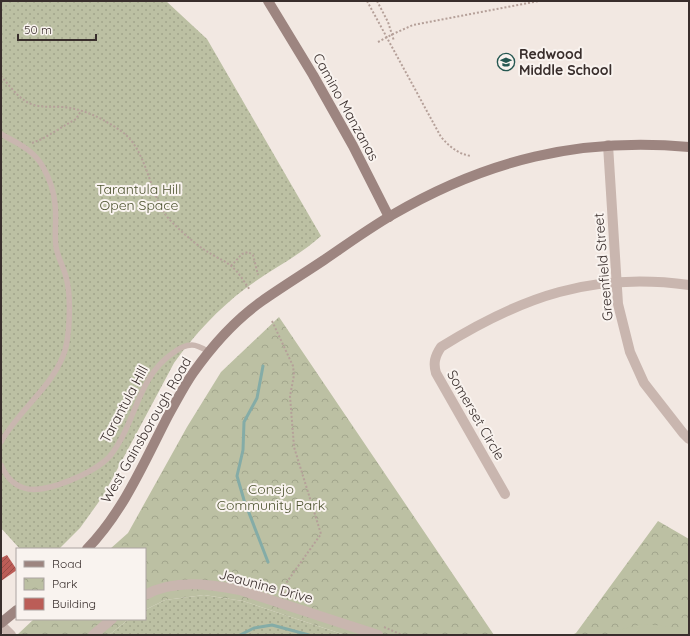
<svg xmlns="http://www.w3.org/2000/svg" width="690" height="636" font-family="Quicksand,sans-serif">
<defs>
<pattern id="grass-dots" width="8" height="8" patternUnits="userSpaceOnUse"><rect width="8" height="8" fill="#bcc0a3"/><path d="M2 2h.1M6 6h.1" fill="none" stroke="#a2a58c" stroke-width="1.8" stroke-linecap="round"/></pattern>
<pattern id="park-crowns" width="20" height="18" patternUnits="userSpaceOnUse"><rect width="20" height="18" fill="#bcc0a3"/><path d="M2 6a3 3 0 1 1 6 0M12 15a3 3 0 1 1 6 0" fill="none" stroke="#a2a58c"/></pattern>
<pattern id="building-hatch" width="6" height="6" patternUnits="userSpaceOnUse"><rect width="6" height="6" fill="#bb5d57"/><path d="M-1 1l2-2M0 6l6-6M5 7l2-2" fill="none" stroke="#994d48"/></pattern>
</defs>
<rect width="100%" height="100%" fill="#f2e8e2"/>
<g fill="url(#grass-dots)">
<path d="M1 1H166L207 39 321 236C299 256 270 270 246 288 218 309 194 335 174 363L103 496 80 528 59 549H20L1 528Z"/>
<path d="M204 595 243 601 345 635H109L129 619H145V610L165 600Z"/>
</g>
<g fill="url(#park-crowns)">
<path d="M279 317 494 635H345L243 601 204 595 165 600 145 610V549H110L128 533 187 427 221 372Z"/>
<path d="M658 521 689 539V635H572L576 633Z"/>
<path d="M34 619H129L109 635H17Z"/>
</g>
<path fill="#bcc0a3" d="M643 624C655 625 682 626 689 635H606L619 630Z"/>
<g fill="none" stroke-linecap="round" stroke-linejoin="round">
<g stroke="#84aca7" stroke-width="3">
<path d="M263 366 257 398 244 422 243 450 237 476 244 500 268 562"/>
<path d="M240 635 254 628 272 625 309 635"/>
</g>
</g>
<path fill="url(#building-hatch)" d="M7 555 17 570 1 581V558Z"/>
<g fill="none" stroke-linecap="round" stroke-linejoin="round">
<g stroke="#b5a099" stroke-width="2" stroke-dasharray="2 2" stroke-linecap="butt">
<path d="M367 1 441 137C450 147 458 154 471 156"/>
<path d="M377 1 388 22 394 41"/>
<path d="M378 42 393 34 413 25 539 1"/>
<path d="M1 76C8 84 16 95 24 100 36 109 49 106 63 107 84 109 104 119 121 131 146 148 149 190 165 214 171 223 198 247 208 252 215 257 224 260 231 266 239 272 244 282 250 290"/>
<path d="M32 143 42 139 76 119 81 111"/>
<path d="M231 266 242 254 248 252 253 255 258 275"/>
<path d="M272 321 293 366 294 375 290 396 294 447 321 534 284 586V593H286"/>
<path d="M384 627 402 635"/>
</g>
<g stroke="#c9b6af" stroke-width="5.5">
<path d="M1 134C17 143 34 150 43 167 49 178 54 191 55 204 57 218 54 233 56 247 58 259 65 269 67 281 71 299 70 340 63 356 50 389 18 411 1 442"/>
<path d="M1 465C6 476 12 484 24 488 45 495 96 472 110 456 136 424 137 377 173 353 178 349 185 345 192 345 198 345 204 349 209 352"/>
</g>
<g stroke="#c9b6af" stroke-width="10">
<path d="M608 145 618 304 630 352 644 383 683 433 689 439"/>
<path d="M505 494 436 373C433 363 435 356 441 347 523 296 592 272 689 285"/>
<path d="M145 595C174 579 209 584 240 590L378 635"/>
<path d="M1 625 11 635"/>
<path d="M93 635 112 619"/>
</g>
<g stroke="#9d8580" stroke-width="10">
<path d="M268 1 313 75 353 146 389 217"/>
<path d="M87 549C124 511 145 460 169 414 177 400 184 386 193 373 212 346 235 320 262 301 282 287 303 274 324 260 346 245 368 229 392 215 486 160 580 137 689 147"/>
<path d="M1 623 17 610"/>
</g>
</g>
<defs>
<symbol id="school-ring" viewBox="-11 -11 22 22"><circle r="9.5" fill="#f9f3ef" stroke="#255751" stroke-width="1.5"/><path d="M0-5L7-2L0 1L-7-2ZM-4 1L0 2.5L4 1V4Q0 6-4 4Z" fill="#255751"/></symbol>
</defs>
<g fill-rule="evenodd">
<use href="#school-ring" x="496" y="52" width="20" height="20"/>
</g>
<g text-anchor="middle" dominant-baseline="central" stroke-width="4" stroke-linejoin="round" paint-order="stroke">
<g font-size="14" font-weight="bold" fill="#392e2c" stroke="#f9f3ef" text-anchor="start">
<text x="519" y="54">Redwood<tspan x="519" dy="16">Middle School</tspan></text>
</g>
<g font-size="14" fill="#392e2c" stroke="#f9f3ef">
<text transform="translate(346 107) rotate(61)">Camino Manzanas</text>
<text transform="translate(603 267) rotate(-95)">Greenfield Street</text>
<text transform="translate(124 404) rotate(-62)">Tarantula Hill</text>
<text transform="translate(476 415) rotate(60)">Somerset Circle</text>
<text transform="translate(146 430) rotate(-60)">West Gainsborough Road</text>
<text transform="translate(266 586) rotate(15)">Jeaunine Drive</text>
</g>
<g font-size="14" fill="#4f5532" stroke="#f9f3ef">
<text x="139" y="189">Tarantula Hill<tspan x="139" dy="16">Open Space</tspan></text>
<text x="271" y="489">Conejo<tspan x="271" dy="16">Community Park</tspan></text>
</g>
</g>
<rect width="690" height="636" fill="none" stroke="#392e2c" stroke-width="4"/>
<rect x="16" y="548" width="130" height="72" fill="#f9f3ef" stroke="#aca4a1"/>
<rect x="24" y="561" width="20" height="6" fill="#9d8580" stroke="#aca4a1"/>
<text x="52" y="568" font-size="12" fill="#392e2c">Road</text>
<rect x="24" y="578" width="20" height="12" fill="url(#park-crowns)" stroke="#aca4a1"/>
<text x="52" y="588" font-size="12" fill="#392e2c">Park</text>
<rect x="24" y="598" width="20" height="12" fill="#bb5d57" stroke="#aca4a1"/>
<text x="52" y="608" font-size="12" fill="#392e2c">Building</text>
<path d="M18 34v6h78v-6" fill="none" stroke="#392e2c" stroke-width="2"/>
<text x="24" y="34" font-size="12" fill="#392e2c" stroke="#f9f3ef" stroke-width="3" paint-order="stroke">50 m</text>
</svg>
